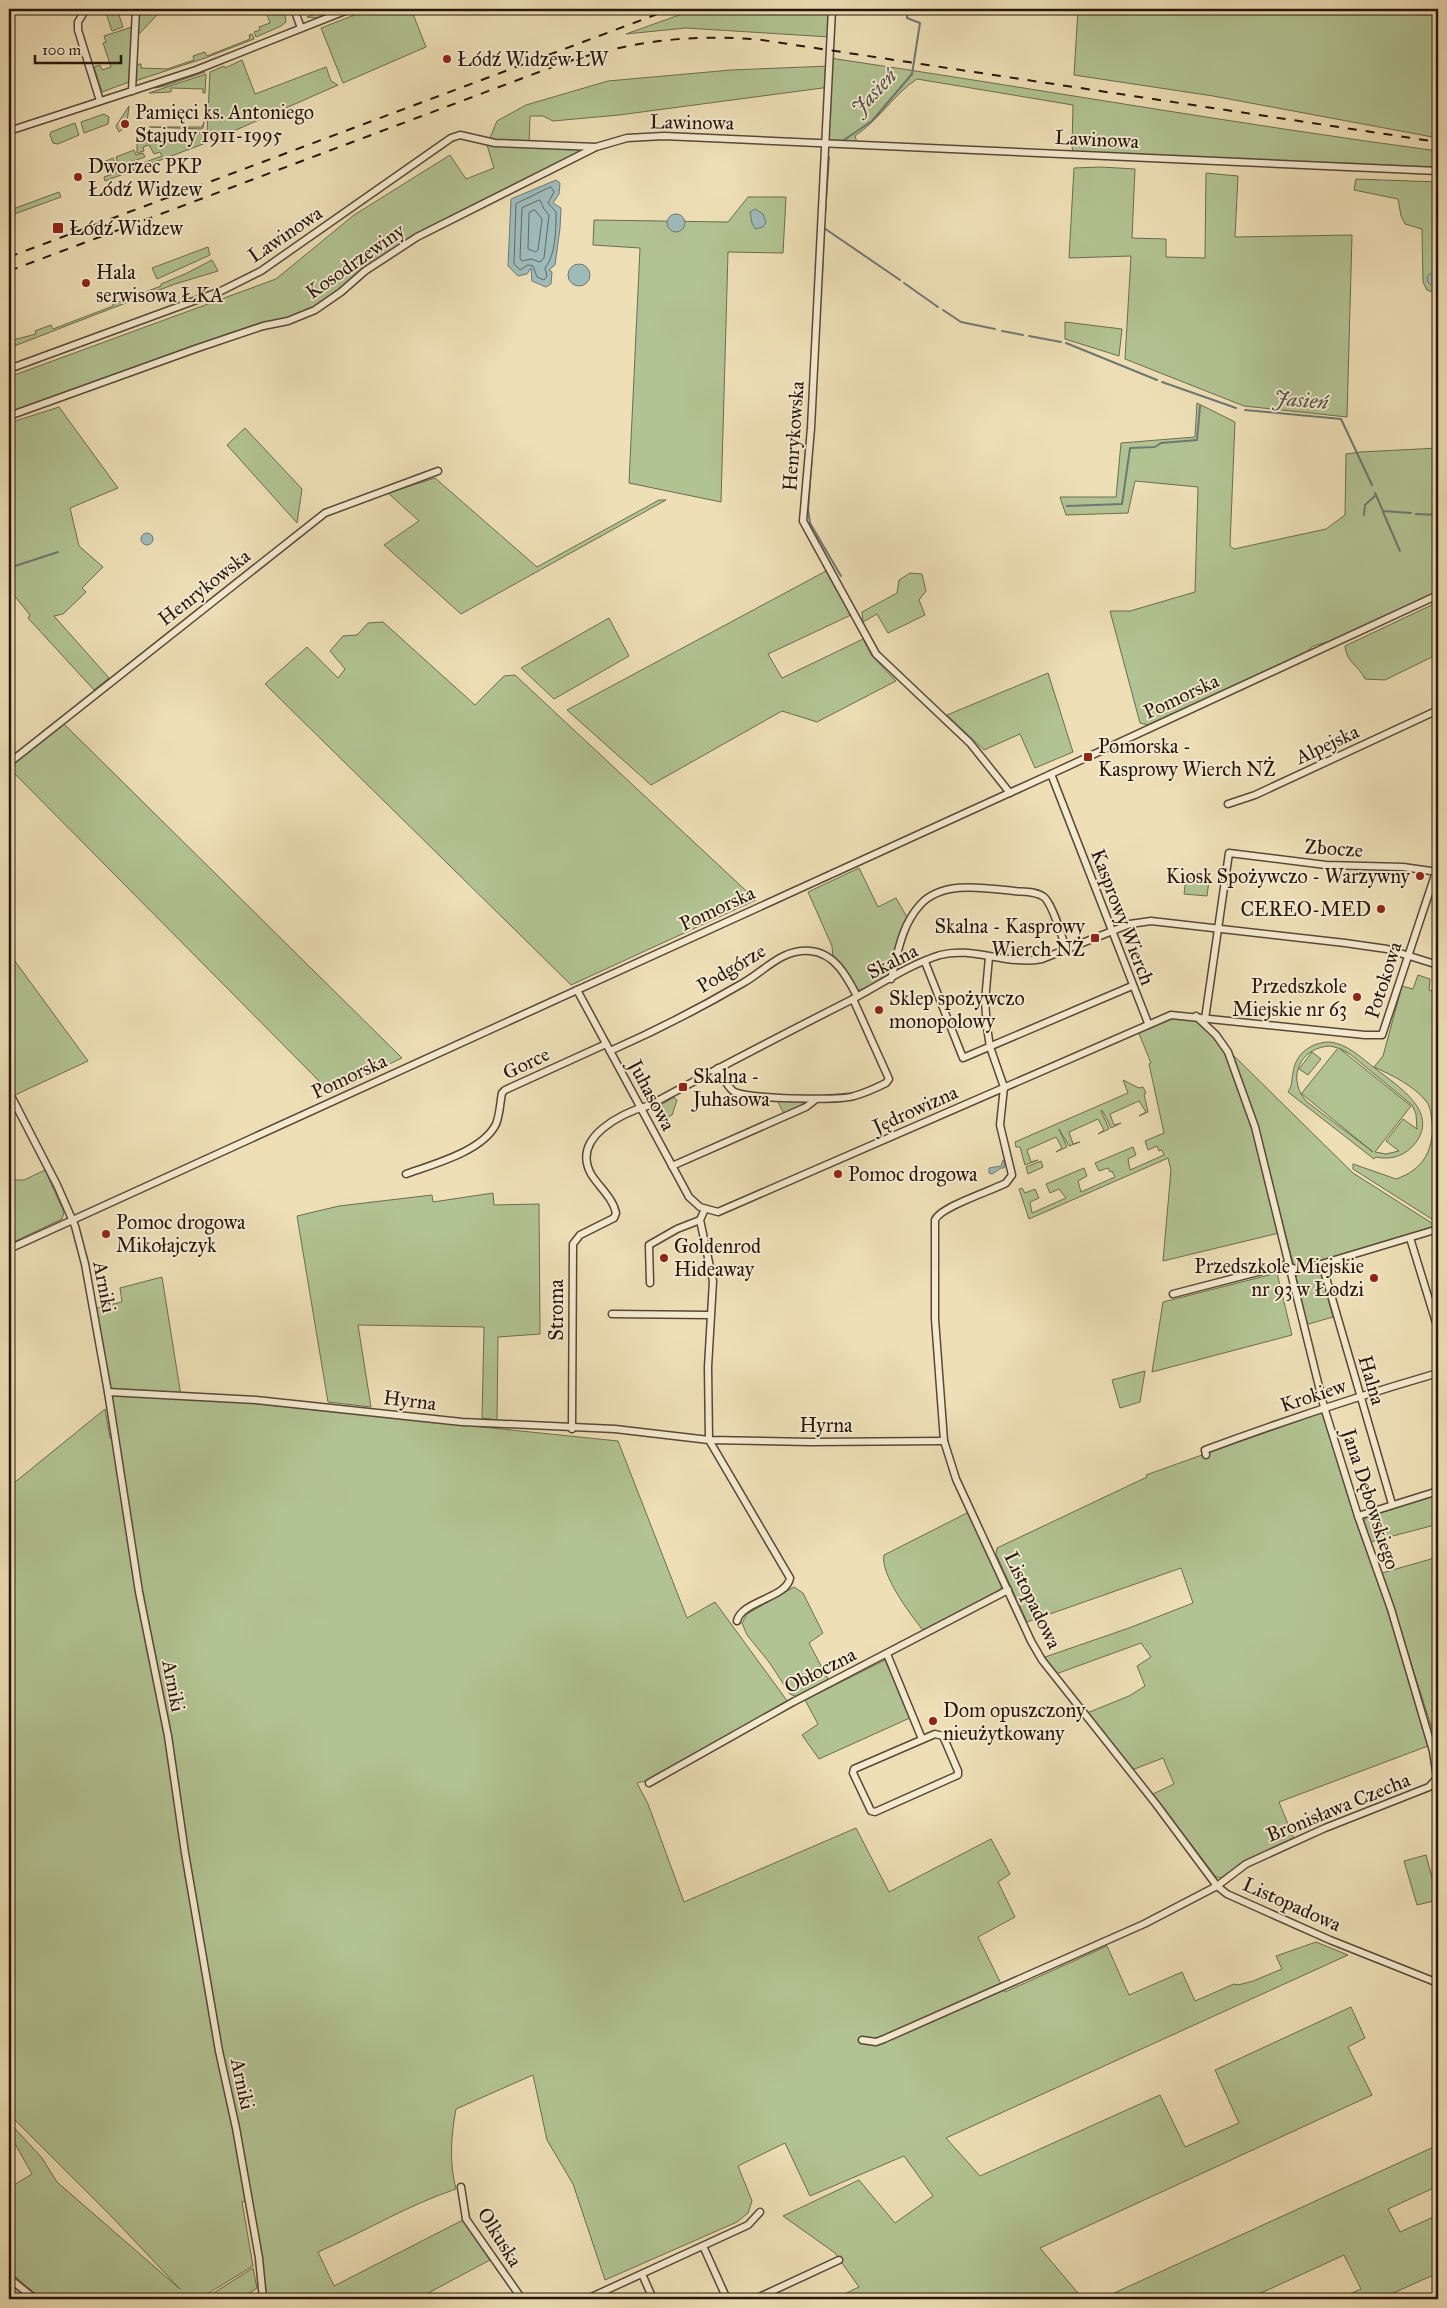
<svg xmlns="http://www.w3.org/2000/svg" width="1447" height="2308" font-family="'IM FELL Great Primer',serif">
<rect width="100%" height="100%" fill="#eedfb6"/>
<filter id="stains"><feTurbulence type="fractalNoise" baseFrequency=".004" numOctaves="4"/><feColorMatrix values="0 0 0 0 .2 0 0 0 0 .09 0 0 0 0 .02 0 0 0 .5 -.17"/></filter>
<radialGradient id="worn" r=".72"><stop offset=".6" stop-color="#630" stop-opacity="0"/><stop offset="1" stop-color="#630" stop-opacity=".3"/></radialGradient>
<g fill="#b2c393" stroke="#6c6c50" fill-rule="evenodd">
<path d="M117 9 123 27 112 31 105 10Z"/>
<path d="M138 9H157L159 13 138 35Z"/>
<path d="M265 9H284L286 22 281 26 256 37 254 32 260 30 259 27 270 23Z"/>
<path d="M329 9H340L317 18 307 17Z"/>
<path d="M370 9H411L426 47 343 83 321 28Z"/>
<path d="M696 9H830V37L686 28 626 34Z"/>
<path d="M1078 9H1438V138L1213 96 1074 75Z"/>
<path d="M132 27 129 82 102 92 94 67 100 65 102 70 111 67 103 43 106 42 104 36Z"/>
<path d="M252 34 254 39 205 58 135 81V68L139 64H141V68L167 69 194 60 193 56 205 52 207 56 250 39 249 35Z"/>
<path d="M830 58C1033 88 1235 124 1438 151V169L1073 152 1072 147 1073 105 917 79C894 94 879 120 855 136L857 142 833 141 828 138 830 87 619 115 553 121 543 116H530L529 145 596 147 417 237 315 310 263 326 9 416V377L276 279 354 215 450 155 466 179 494 168 487 145 497 121 526 105 608 81 731 70 830 66Z"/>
<path d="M242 60 255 94 326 67 331 81 338 85 211 141 105 181 104 177 162 156 160 152 154 154 149 145 143 147 144 151 137 153V133H207L210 72 224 66 225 68Z"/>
<path d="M202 71 205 72 165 86 155 88Z"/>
<path d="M206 74 205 93H203V89L171 88V92L149 93Z"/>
<path d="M129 106 127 123 125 122 123 125 126 126 119 132 116 126Z"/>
<path d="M104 114 109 117 108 124 84 133 81 122Z"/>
<path d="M204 122 203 128 201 129 149 127H202Z"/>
<path d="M75 123 79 135 58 144 53 143 50 135 51 132Z"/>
<path d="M134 150 136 155 143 153 145 157 119 166 116 157Z"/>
<path d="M113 158 116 166 104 170 101 163Z"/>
<path d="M1101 167 1135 169 1132 238 1166 239V257L1205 258 1206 173 1238 176 1235 237 1352 235 1347 417 1244 406 1125 359 1131 256 1069 258 1074 168Z"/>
<path d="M1356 179 1438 182V294L1427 290 1423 282 1422 229 1405 224 1401 216 1398 199 1354 190Z"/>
<path d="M59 192 61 197 9 216V199L13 209Z"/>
<path d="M748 197H786L783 253 728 252 721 502 629 483 640 248 593 245 594 220 728 222Z"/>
<path d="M208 247 210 255 157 279 152 268Z"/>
<path d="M212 260 218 271 175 284 9 348V341L36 334 35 331 51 325 53 329 113 306V304L161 286V284L185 274Z"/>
<path d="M1065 322 1122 329 1119 356 1065 339Z"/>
<path d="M1197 403 1235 422 1230 546 1234 549 1326 529 1345 515 1346 454 1361 452 1438 448V592L1338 639 1313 646 1305 653 1148 725 1140 723 1110 611H1130L1195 592 1198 487 1135 481 1128 513 1066 515 1060 497H1116L1121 443 1195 437Z"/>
<path d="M59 407 118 488 70 508 79 546 103 567 82 588 86 592 63 614 54 616 109 678 94 690 28 618 30 615 9 589V423Z"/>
<path d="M245 428 302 489 297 523 227 445Z"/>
<path d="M435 478 537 567 659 500H666L461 614 384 545 419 521 388 493Z"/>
<path d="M826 571 851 615 768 654 782 678 863 639 872 656 896 681 817 722 782 711 651 785 567 710Z"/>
<path d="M910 573 922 574 926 591 919 600 925 615 888 633 877 614 863 622 862 612 897 593 899 580Z"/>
<path d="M1438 602V654L1385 680 1365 679C1359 666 1346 662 1345 646Z"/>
<path d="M609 618 629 656 554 699 521 668Z"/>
<path d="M383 622 475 705 504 676 515 675 756 900 571 985 265 684 307 647 338 678 345 669 330 651 343 636 357 635 368 623Z"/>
<path d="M1048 673 1073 752 1035 768 1020 734 984 750 947 715Z"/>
<path d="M64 724 402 1058 330 1092 9 768Z"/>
<path d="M859 868 878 907 896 898 908 919 891 975 858 991 833 959 832 946 808 892Z"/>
<path d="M1186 878 1209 881 1207 896 1184 894Z"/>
<path d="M9 953 88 1061 15 1095 9 1083Z"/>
<path d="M1418 975 1430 979 1429 990 1438 993V1163L1435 1186 1438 1223 1353 1169V1164L1396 1179C1423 1170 1434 1150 1432 1123 1431 1115 1431 1107 1426 1101 1414 1086 1392 1075 1374 1067L1383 1056 1402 986 1413 989Z"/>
<path d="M1171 1017 1195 1019 1214 1037 1225 1051 1252 1126 1279 1233 1163 1261 1171 1170 1168 1158 1029 1219 1019 1189 1022 1188 1025 1193 1035 1189 1039 1198 1030 1202 1032 1213 1066 1198 1059 1189 1050 1193 1046 1184 1084 1168 1087 1176 1078 1181 1081 1192 1115 1177 1112 1171 1110 1172 1108 1168 1099 1171 1095 1163 1133 1147 1136 1155 1128 1159 1130 1170 1164 1155 1162 1150 1159 1151 1157 1146 1148 1150 1145 1141 1164 1133 1149 1064 1151 1063 1138 1031Z"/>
<path d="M1330 1042C1348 1044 1361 1058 1376 1069 1399 1087 1443 1114 1412 1147 1402 1157 1389 1160 1376 1157L1374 1159 1288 1092C1293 1084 1291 1082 1293 1073 1295 1054 1311 1042 1330 1042ZM1330 1046 1338 1048 1301 1094C1289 1071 1304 1047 1330 1046ZM1339 1048 1350 1054 1412 1105 1416 1114 1417 1129 1403 1119 1386 1141 1399 1151 1386 1154 1375 1152 1411 1106ZM1301 1094H1302L1373 1152 1306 1101Z"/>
<path d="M1312 1052 1321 1059 1308 1075 1299 1069Z"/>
<path d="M1231 1053 1353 1173 1438 1227 1348 1254 1296 1266 1293 1263 1256 1124Z"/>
<path d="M1123 1080 1139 1088 1143 1087 1146 1093 1144 1094 1148 1112 1139 1116 1146 1112 1139 1101 1110 1114 1114 1125 1121 1123 1111 1128 1102 1110 1101 1111 1109 1129 1098 1134 1104 1130 1098 1119 1069 1132 1073 1144 1080 1142 1069 1146 1059 1129 1067 1147 1056 1152 1062 1148 1056 1137 1027 1150 1031 1162 1038 1160 1025 1165 1020 1147H1016L1015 1142 1128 1093Z"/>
<path d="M674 1097 677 1100 672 1115 666 1118 662 1116 658 1112 659 1106Z"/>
<path d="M776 1098 805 1101V1103L784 1114Z"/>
<path d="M1041 1161 1043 1167 1028 1174 1026 1167Z"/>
<path d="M45 1170 64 1212 62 1219 9 1244V1180H24Z"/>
<path d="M493 1193 494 1205 539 1204 540 1334 498 1337 497 1420 482 1418 484 1327 358 1325 371 1407 328 1402 297 1216 339 1206 432 1195 433 1202Z"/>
<path d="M1320 1269 1333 1317 1305 1325 1296 1277 1298 1274Z"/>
<path d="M1277 1273 1292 1335 1152 1372 1163 1302Z"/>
<path d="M162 1277 181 1396 618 1441 687 1618 715 1602 788 1702 649 1780 637 1783 648 1804 684 1902 856 1828 889 1892 991 1839 1010 1874 998 1882 1015 1917 978 1937 1005 1992 1107 1946 1129 1995 1182 1972 1195 2001 1234 1984 1238 1985 1253 1981 1282 1969 1276 1956 1316 1942 1348 1955 946 2138 980 2176 1160 2095 1185 2147 1239 2123 1215 2070 1351 2007 1365 2038 1348 2047 1372 2095 1040 2248 1083 2299H834L859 2287 835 2253 783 2216 859 2180 895 2223 933 2196 904 2156 810 2196 785 2143 738 2166 752 2201 748 2213 737 2222 605 2280 573 2184 547 2140 533 2075 456 2109C451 2136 449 2162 456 2189 408 2205 364 2232 318 2252L334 2286 463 2220 490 2260 417 2299H267L252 2198 242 2202 253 2266 199 2299 188 2297 189 2299H43L39 2297 9 2271V2188L32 2174 9 2133V2122L42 2158 57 2182 180 2289 112 2217 9 2114V1487L105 1409 110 1438 113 1436 93 1309 122 1302 120 1288Z"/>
<path d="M1145 1371 1140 1402 1120 1408 1112 1380Z"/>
<path d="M1322 1412 1355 1518 1387 1607 1428 1746 1279 1802 1294 1839 1244 1861 1221 1878 1216 1877 1153 1794 1174 1784 1163 1758 1132 1770 1087 1713 1129 1696 1145 1686 1137 1666 1151 1657 1141 1643 1056 1674 1045 1657 1129 1628 1193 1603 1181 1568 1027 1622 996 1554 997 1548 1147 1477 1146 1475Z"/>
<path d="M1438 1493V1534L1435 1525 1370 1542 1364 1521 1367 1516Z"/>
<path d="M967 1513 970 1515 1002 1582 1001 1589 925 1630 922 1629C910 1614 880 1574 884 1555Z"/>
<path d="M1438 1557V1762L1435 1738 1382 1573Z"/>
<path d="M794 1587 803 1593 823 1633 809 1643 829 1681 797 1697 790 1694 769 1662 747 1635 742 1623 747 1614Z"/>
<path d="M885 1660 912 1717 819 1759 802 1735 818 1724 805 1700Z"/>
<path d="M1426 1855 1438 1900 1417 1905 1404 1861Z"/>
<path d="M1438 2145V2186L1388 2209 1400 2232 1438 2215V2273L1380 2299H1338L1361 2289 1344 2255 1248 2299H1101Z"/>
<path d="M253 2268 257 2288 240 2299H204Z"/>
<path d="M12 2284 30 2299H15L9 2294V2285Z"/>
</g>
<g fill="#9ebab9" stroke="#6e7874">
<path d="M556 180 560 183 559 194 553 203 561 208 560 228 555 265 549 270 552 272 551 284 546 287 532 281 531 268 527 274 518 276 508 266 511 199Z"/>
<path d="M755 209 763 214 766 222 763 227 755 229 752 223 750 212Z"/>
<circle cx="676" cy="223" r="9"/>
<circle cx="579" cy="275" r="11"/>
<circle cx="1433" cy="279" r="6"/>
<circle cx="147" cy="539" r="6"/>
<path d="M1003 1160 1005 1163 1004 1168H1001L992 1174 989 1173V1168L1001 1166Z"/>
</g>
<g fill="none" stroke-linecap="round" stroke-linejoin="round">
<g stroke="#626862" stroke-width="1">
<path d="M551 187 554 192 548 203 556 212C556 229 556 255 545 268L547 276 544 280 537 277 533 266 528 265 520 270 514 264 516 204Z"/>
<path d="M540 200 544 209 549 215 544 258 540 262 531 259 522 261 520 258 522 208Z"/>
<path d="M535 210 542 219 538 250 536 252 528 249 529 213Z"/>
</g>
<g stroke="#6e7874" stroke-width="2">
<path d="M844 140 872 121 912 74 920 23 907 18V9"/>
<path d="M829 157 824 228 900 280"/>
<path d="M822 273 824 228"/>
<path d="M904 283 938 307"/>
<path d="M943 310 961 322 995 329"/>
<path d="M1002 331 1023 335"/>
<path d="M1029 336 1061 342"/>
<path d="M1066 343 1157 380"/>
<path d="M1162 382 1236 408"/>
<path d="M1245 410 1341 419 1372 485"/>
<path d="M812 455 808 510 810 523 841 576"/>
<path d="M1375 493 1383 511 1411 513"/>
<path d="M1067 506 1122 504 1130 448 1155 447 1161 443 1197 440 1200 406"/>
<path d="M1383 512 1400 551"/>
<path d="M1416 514 1438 515"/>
<path d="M1364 515 1365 505 1376 495"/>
<path d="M9 568 58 552"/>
</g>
<defs>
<g id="minor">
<path d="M86 9 78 22V30L100 101"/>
<path d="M294 9 301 28"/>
<path d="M832 9 811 428 803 521 876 654 970 743 1010 793"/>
<path d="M132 91 136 9"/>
<path d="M9 131 196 70 350 9"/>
<path d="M9 369 221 291 261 271 451 138 460 135 495 143 596 147 627 138 664 136 1438 171"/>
<path d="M9 416 195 349 263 326 288 321 315 310 341 292 365 271 417 237 594 148"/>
<path d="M9 763 325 513 438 471"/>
<path d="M1051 774 1148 1023"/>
<path d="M1228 804 1255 795 1438 710"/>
<path d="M989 957 985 1001 987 1027 990 1047 1004 1087 1000 1125 1012 1175 1006 1183C991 1191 940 1207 935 1220V1319L944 1441 956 1479 1031 1641 1042 1660 1156 1804 1217 1886 1227 1894 1330 1940 1438 1983"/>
<path d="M925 962 963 1058 1132 986"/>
<path d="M891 979C898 953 901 926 920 905 942 880 985 888 1014 891 1024 892 1036 891 1044 897 1053 905 1062 937 1066 949"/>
<path d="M577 990 689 1197 700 1207 718 1212 1171 1015 1365 1035H1382L1436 872"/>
<path d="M1205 1019 1229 853 1326 865 1403 867 1438 872"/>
<path d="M610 1051C653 1032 702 1007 743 983 766 970 781 949 810 951 835 953 847 977 857 996"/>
<path d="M718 1068C722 1075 726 1085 733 1091 743 1099 839 1101 854 1096 865 1093 876 1088 886 1083L889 1079 853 999"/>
<path d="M9 1092 57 1185 75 1226 85 1264 108 1392 139 1592 168 1736 185 1853 219 2051 236 2128 259 2258 263 2299"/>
<path d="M672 1166 806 1107 815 1100"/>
<path d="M406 1174C434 1164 483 1151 496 1124 500 1114 500 1103 502 1093L505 1090 606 1044"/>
<path d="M705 1209 700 1220 713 1281 708 1367 709 1440"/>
<path d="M1410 1238 1438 1329"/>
<path d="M9 1249 1051 774 1438 595"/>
<path d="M1322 1264 1392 1504"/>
<path d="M650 1283 649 1245 677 1229 700 1220"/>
<path d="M1173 1294 1285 1265 1295 1269 1318 1265 1438 1229"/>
<path d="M612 1314 709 1315"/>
<path d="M108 1392 256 1400 462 1422 615 1429 709 1440 810 1442 944 1441"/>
<path d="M572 1429 573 1244 580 1235 614 1218 616 1213C613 1198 599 1187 591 1174 571 1137 622 1113 650 1105 716 1069 782 1035 849 1001 878 986 908 965 940 955 973 946 1007 966 1042 959L1130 924 1151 921 1345 943 1387 949 1438 965"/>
<path d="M709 1440 790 1578C787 1598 741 1601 737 1621"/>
<path d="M1206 1455 1205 1450C1283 1421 1359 1396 1438 1373"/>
<path d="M1358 1516 1438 1491"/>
<path d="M887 1654 922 1739"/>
<path d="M935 1734 943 1736 958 1771V1775L875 1812 871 1811 853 1773 854 1769Z"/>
<path d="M649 1783 793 1702 1008 1590"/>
<path d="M862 2040 876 2042 884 2039 1144 1924 1217 1886 1246 1864 1325 1828 1429 1787 1437 1778 1433 1751 1391 1609 1358 1516 1324 1407 1255 1127 1228 1052 1216 1035 1196 1016"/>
<path d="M461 2187 466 2219 522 2299"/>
<path d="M703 2246 727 2299"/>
<path d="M642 2274 653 2299"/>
<path d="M9 2278 35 2299"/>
<path d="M587 2299 748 2225 760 2212"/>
<path d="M755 2299 839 2260"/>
</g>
</defs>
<use href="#minor" stroke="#584836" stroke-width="9"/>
<use href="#minor" stroke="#f4ead0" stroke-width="6"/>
<g stroke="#26160c" stroke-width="2" stroke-dasharray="9 9" stroke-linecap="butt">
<path d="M9 257 671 9"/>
<path d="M9 271 555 66C624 42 690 33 762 40L1438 142"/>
</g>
</g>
<g fill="#8f2418" stroke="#f4ead0" stroke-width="2">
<circle cx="447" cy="59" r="5"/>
<circle cx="125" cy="124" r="5"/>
<circle cx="78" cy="177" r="5"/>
<rect x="52" y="222" width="12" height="12" rx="2.5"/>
<circle cx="86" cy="283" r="5"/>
<rect x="1083" y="752" width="10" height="10" rx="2.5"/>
<circle cx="1420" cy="876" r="5"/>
<circle cx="1381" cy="909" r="5"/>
<rect x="1090" y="933" width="10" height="10" rx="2.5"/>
<circle cx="1357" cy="997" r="5"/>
<circle cx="879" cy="1010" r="5"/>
<rect x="678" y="1082" width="10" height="10" rx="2.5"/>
<circle cx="838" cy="1174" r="5"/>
<circle cx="106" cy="1234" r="5"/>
<circle cx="664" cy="1258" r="5"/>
<circle cx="1374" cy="1278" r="5"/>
<circle cx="933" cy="1721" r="5"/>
</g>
<g text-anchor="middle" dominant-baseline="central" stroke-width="4" stroke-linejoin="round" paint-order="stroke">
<g font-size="20" fill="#26160c" stroke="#f4ead0" text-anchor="start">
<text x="457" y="59">Łódź Widzew ŁW</text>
<text x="135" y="112">Pamięci ks. Antoniego<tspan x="135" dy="23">Stajudy 1911-1995</tspan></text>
<text x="88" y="166">Dworzec PKP<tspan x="88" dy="23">Łódź Widzew</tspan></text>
<text x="69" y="228">Łódź Widzew</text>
<text x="96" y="272">Hala<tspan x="96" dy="23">serwisowa ŁKA</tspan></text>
<text x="1098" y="746">Pomorska -<tspan x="1098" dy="23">Kasprowy Wierch NŻ</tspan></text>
<text x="1410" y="876" text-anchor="end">Kiosk Spożywczo - Warzywny</text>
<text x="1371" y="909" text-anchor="end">CEREO-MED</text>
<text x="1085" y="926" text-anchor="end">Skalna - Kasprowy<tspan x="1085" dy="23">Wierch NŻ</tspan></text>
<text x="1347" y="986" text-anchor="end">Przedszkole<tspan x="1347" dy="23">Miejskie nr 63</tspan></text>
<text x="889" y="998">Sklep spożywczo<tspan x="889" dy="23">monopolowy</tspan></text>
<text x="693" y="1076">Skalna -<tspan x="693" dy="23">Juhasowa</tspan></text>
<text x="848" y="1174">Pomoc drogowa</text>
<text x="116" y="1222">Pomoc drogowa<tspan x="116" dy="23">Mikołajczyk</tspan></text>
<text x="674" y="1246">Goldenrod<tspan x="674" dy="23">Hideaway</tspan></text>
<text x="1364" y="1266" text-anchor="end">Przedszkole Miejskie<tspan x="1364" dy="23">nr 93 w Łodzi</tspan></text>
<text x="943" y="1710">Dom opuszczony<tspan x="943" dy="23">nieużytkowany</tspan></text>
</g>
<g font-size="20" fill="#26160c" stroke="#f4ead0">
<text transform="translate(692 122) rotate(1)">Lawinowa</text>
<text transform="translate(1097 139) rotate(3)">Lawinowa</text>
<text transform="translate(285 234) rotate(-34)">Lawinowa</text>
<text transform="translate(355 261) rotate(-35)">Kosodrzewiny</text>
<text transform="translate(793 436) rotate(-86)">Henrykowska</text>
<text transform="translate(204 587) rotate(-38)">Henrykowska</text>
<text transform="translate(1181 696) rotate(-25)">Pomorska</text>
<text transform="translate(1327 744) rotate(-25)">Alpejska</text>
<text transform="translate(1334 848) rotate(4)">Zbocze</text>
<text transform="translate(717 908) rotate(-25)">Pomorska</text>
<text transform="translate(1123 917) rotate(69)">Kasprowy Wierch</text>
<text transform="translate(892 961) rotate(-27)">Skalna</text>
<text transform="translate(731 968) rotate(-31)">Podgórze</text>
<text transform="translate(1383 980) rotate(-72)">Potokowa</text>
<text transform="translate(526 1063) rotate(-26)">Gorce</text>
<text transform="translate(349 1076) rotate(-25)">Pomorska</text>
<text transform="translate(652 1095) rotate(62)">Juhasowa</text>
<text transform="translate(915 1109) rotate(-24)">Jędrowizna</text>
<text transform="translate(105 1287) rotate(79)">Arniki</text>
<text transform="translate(556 1310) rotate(-90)">Stroma</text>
<text transform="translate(1372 1380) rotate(74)">Halna</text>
<text transform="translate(1313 1395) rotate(-18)">Krokiew</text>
<text transform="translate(410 1400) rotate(7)">Hyrna</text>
<text x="826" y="1425">Hyrna</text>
<text transform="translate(1371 1499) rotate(72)">Jana Dębowskiego</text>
<text transform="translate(1033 1600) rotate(64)">Listopadowa</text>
<text transform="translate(820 1670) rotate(-27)">Obłoczna</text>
<text transform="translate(174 1686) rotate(79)">Arniki</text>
<text transform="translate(1338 1807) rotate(-22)">Bronisława Czecha</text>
<text transform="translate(1292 1904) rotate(24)">Listopadowa</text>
<text transform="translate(243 2084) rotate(78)">Arniki</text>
<text transform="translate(500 2237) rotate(58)">Olkuska</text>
</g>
<g font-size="21" font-style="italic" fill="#504f49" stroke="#f4ead0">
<text transform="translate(874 92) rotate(-46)">Jasień</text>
<text transform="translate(1301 400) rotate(5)">Jasień</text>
</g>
</g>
<rect width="1447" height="2308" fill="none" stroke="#eedfb6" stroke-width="30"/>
<rect x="10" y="10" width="1427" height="2288" fill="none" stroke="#26160c" stroke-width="2.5"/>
<rect x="15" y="15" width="1417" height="2278" fill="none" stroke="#26160c"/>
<path d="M35 55v8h86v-8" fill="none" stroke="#26160c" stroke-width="2.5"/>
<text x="42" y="55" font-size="15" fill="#26160c" stroke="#f4ead0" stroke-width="4" paint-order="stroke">100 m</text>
<rect width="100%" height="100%" filter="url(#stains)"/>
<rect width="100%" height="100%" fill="url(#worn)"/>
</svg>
